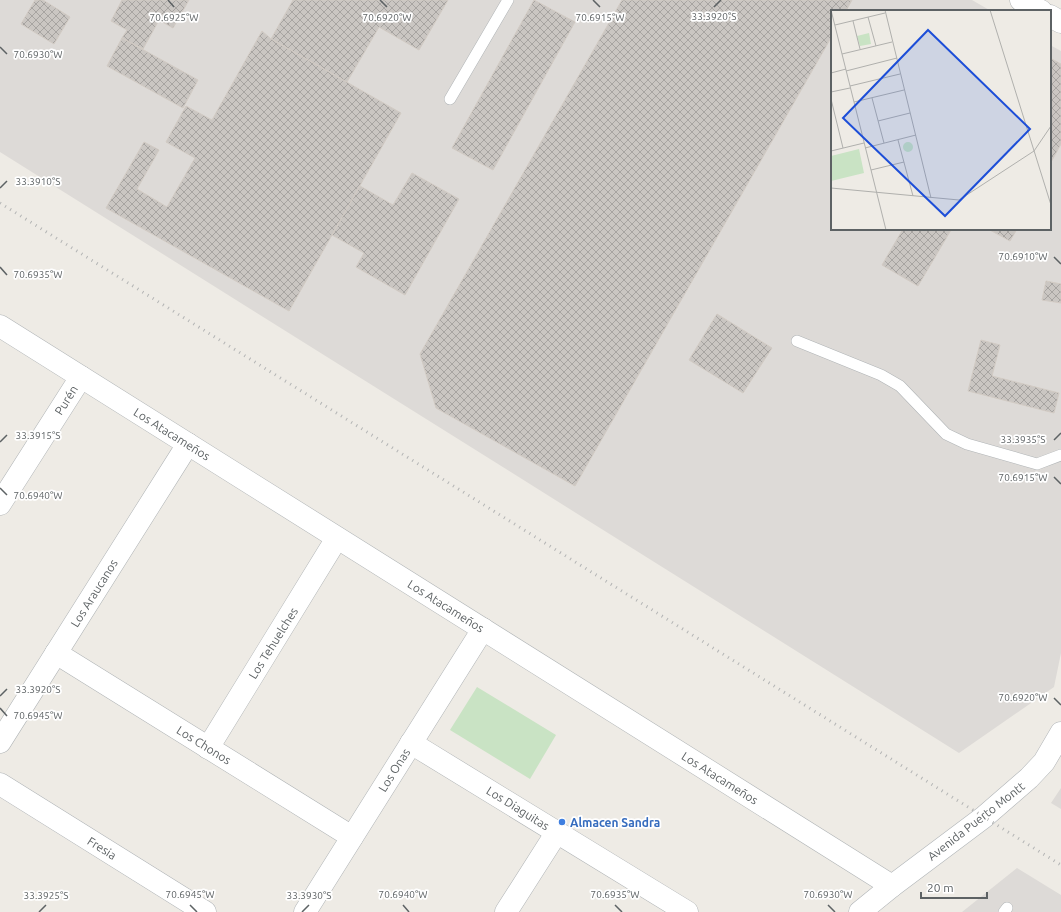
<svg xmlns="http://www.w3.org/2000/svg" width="1061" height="912" font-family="Ubuntu,sans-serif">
<defs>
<pattern id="building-cross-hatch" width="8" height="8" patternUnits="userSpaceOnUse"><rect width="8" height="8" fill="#cac6c2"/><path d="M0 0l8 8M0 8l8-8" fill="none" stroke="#a7a4a1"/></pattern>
</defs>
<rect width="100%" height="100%" fill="#eeebe5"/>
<g fill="#dddad7">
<path d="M0 0H972L991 11H832V229H1050V45L1061 51V653L1054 687 959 753 0 152Z"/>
<path d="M1061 788V809L1051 803Z"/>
<path d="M1017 868 1061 895V912H962Z"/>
</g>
<path fill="#c9e3c4" d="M477 687 556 735 530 779 450 730Z"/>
<g fill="url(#building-cross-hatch)" stroke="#d2cbc4">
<path d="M35 0H43L70 17 54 44 21 24Z"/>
<path d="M122 0H189L173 28 159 20 143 49 122 38 127 30 111 21Z"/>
<path d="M293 0H448L419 50 379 27 347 82 271 39Z"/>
<path d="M534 0 575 22 493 170 452 148Z"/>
<path d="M622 0H852L846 11H832V36L575 486 436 408 420 354Z"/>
<path d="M262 31 271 39 401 113 289 311 106 208 144 142 159 150 137 189 167 207 195 158 166 142 186 106 212 120Z"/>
<path d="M122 38 198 80 183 108 107 66Z"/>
<path d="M1050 58 1061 64V144L1050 164Z"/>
<path d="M412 173 459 199 405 295 356 267 364 253 332 235 360 186 393 205Z"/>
<path d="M903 229H949L951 230 918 286 882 265Z"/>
<path d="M988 229H1017L1010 241Z"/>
<path d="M1046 281 1061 284V303L1042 300Z"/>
<path d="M717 314 772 348 743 393 689 360Z"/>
<path d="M981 340 1000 345 992 376 1059 393 1054 413 968 391Z"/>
</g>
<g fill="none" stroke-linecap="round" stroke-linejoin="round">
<defs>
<g id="lane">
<path d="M450 99 508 0"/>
<path d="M797 341 881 375 900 386 946 434 967 444 1037 464 1061 455"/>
<path d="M1004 912 1007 908"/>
</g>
<g id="street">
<path d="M1021 0 1041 11"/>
<path d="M1050 16 1061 22"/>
<path d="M0 326 892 886"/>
<path d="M0 504 81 377"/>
<path d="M56 653 352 837"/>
<path d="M0 742 188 444"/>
<path d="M411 743 687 912"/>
<path d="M208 748 337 538"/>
<path d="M305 912 483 629"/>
<path d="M506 912 557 832"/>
</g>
<g id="secondary">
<path d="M0 784 205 912"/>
<path d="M860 912 892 886 984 817 1029 778 1044 762 1061 733"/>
</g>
</defs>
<use href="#lane" stroke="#b0b4b6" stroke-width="12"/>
<use href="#street" stroke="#b0b4b6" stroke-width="23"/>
<use href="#secondary" stroke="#b0b4b7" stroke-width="23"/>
<use href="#lane" stroke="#fff" stroke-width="11"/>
<use href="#street" stroke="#fff" stroke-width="22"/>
<use href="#secondary" stroke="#fff" stroke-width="22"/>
<path stroke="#b3b4b4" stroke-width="3" stroke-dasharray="1 5" stroke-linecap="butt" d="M0 203 1061 865"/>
</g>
<path fill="none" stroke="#5d6264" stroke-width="1.5" d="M168 0 174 7M380 0 387 7M593 0 600 7M714 7 721 0M0 47 7 54M0 188 7 181M1054 257 1061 264M0 267 7 275M1054 440 1061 433M0 442 7 435M1054 477 1061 484M0 488 7 495M0 696 7 689M1054 698 1061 705M0 708 7 716M190 905 197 912M403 905 409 912M615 905 622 912M828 905 835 912M39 912 46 905M302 912 309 905"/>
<circle fill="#3f7fe0" stroke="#fff" stroke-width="1.5" cx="562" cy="822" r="4"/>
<g text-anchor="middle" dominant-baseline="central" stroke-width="3.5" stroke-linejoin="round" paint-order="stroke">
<g font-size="12" fill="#5d6264" stroke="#fff">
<text transform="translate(66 400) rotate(-58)">Purén</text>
<text transform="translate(172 434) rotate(32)">Los Atacameños</text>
<text transform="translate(94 593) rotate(-58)">Los Araucanos</text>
<text transform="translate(446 606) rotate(32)">Los Atacameños</text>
<text transform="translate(273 643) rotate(-58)">Los Tehuelches</text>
<text transform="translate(204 745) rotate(32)">Los Chonos</text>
<text transform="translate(394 770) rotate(-58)">Los Onas</text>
<text transform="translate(720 778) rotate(32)">Los Atacameños</text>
<text transform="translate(518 808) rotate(32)">Los Diaguitas</text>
<text transform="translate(976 821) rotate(-38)">Avenida Puerto Montt</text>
<text transform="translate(102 848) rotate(32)">Fresia</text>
</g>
<g font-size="12" font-weight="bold" fill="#366cbe" stroke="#fff" text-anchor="start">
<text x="570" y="822">Almacen Sandra</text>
</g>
</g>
<g transform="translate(831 10)">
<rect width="220" height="220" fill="#eeebe5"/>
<path d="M38 23 40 34 29 36 26 26Z" fill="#c9e3c4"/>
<path d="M72 137a5 5 0 1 1 10 0a5 5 0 1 1-10 0ZM28 139 33 163 0 171V146Z" fill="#c9e3c4"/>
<path fill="none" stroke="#b0b0ad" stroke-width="1" d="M0 0 55 220M54 0 100 188M159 0 220 195M37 7 45 36M22 11 29 39M4 15 54 3M11 44 61 32M15 61 66 48M0 63 15 59M19 76 69 64M0 82 19 78M41 88 53 133M0 89 12 138M23 92 73 80M47 111 79 103M67 130 82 186M34 138 85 125M0 141 33 133M40 160 73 152M0 178 128 190 203 141 220 116"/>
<path fill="#1d4ed8" fill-opacity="0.15" stroke="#1d4ed8" stroke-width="2" d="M97 20 199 119 114 206 12 108Z"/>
<rect width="220" height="220" fill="none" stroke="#5d6264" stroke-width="2"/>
</g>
<g font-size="10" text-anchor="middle" fill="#5d6264" stroke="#fff" stroke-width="3.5" stroke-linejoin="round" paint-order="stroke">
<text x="714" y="20">33.3920°S</text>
<text x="174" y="21">70.6925°W</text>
<text x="387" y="21">70.6920°W</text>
<text x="600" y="21">70.6915°W</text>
<text x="38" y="58">70.6930°W</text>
<text x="38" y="185">33.3910°S</text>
<text x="1023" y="260">70.6910°W</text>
<text x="38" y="278">70.6935°W</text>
<text x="38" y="439">33.3915°S</text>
<text x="1023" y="443">33.3935°S</text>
<text x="1023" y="481">70.6915°W</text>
<text x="38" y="499">70.6940°W</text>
<text x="38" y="693">33.3920°S</text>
<text x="1023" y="701">70.6920°W</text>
<text x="38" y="719">70.6945°W</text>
<text x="190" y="898">70.6945°W</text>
<text x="403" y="898">70.6940°W</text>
<text x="615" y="898">70.6935°W</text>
<text x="828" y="898">70.6930°W</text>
<text x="46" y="899">33.3925°S</text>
<text x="309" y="899">33.3930°S</text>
</g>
<path d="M921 892v6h66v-6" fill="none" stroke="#5d6264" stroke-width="2"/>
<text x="927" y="892" font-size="12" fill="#5d6264" stroke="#ffffff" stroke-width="3" paint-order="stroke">20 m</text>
</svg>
